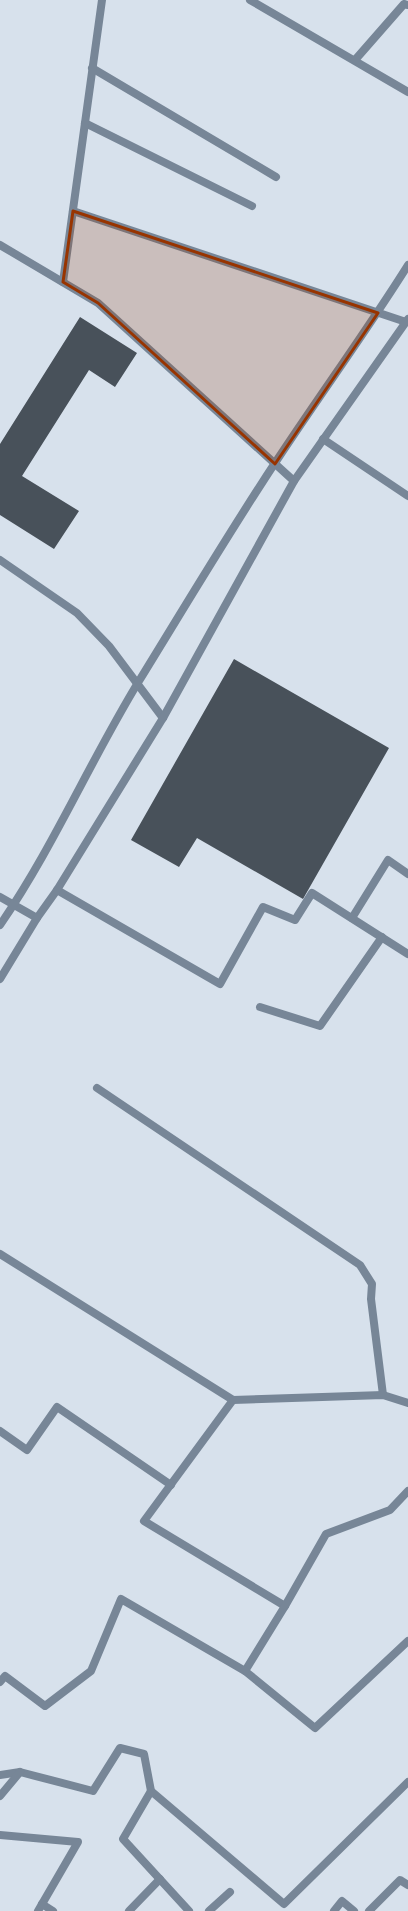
<svg xmlns="http://www.w3.org/2000/svg" width="408" height="1911" font-family="'Sofia Sans Condensed',sans-serif">
<rect width="100%" height="100%" fill="#d7e1ec"/>
<g fill="#48515a">
<path d="M80 317 137 353 115 387 89 370 22 476 79 511 54 549 0 515V444Z"/>
<path d="M234 659 389 748 303 899 197 838 179 867 131 840Z"/>
</g>
<g fill="none" stroke-linecap="round" stroke-linejoin="round">
<g stroke="#778697" stroke-width="8">
<path d="M250 0 408 92"/>
<path d="M355 60 404 4 408 5"/>
<path d="M92 68 276 177"/>
<path d="M85 123 252 206"/>
<path d="M73 211 406 322"/>
<path d="M0 245 98 303 294 481"/>
<path d="M63 282 102 0"/>
<path d="M323 439 408 496"/>
<path d="M0 560 77 613 109 646 163 718"/>
<path d="M57 890 220 984 263 907 295 920 312 893 408 954"/>
<path d="M0 897 37 918"/>
<path d="M352 918 388 860 408 874"/>
<path d="M260 1007 320 1026 382 937"/>
<path d="M97 1088 360 1265 372 1284 371 1299 383 1395"/>
<path d="M0 1254 233 1400 144 1521 285 1606 245 1671 315 1728 408 1641"/>
<path d="M233 1400 383 1395 408 1403"/>
<path d="M0 1431 27 1450 57 1407 171 1485"/>
<path d="M285 1606 326 1534 390 1510 408 1491"/>
<path d="M0 1682 5 1676 45 1706 91 1671 121 1599 245 1671"/>
<path d="M0 1775 20 1772 93 1791 120 1748 144 1754 151 1791 284 1904 408 1782"/>
<path d="M151 1791 123 1839 189 1911"/>
<path d="M0 1796 20 1772"/>
<path d="M0 1835 78 1842 38 1911"/>
<path d="M42 1904 53 1911"/>
<path d="M129 1911 160 1879"/>
<path d="M209 1911 230 1892"/>
<path d="M334 1911 342 1901 354 1911"/>
<path d="M369 1911 400 1880 408 1885"/>
</g>
<g stroke="#778697" stroke-width="8">
<path d="M0 925C53 848 90 761 139 681 184 608 228 534 275 463 319 396 366 332 408 265"/>
<path d="M0 979 37 918 57 890 163 718 294 481 408 319"/>
</g>
</g>
<path fill="#983400" fill-opacity="0.2" stroke="#983400" stroke-width="3" stroke-linejoin="round" d="M73 211 378 313 275 464 98 303 63 282Z"/>
</svg>
